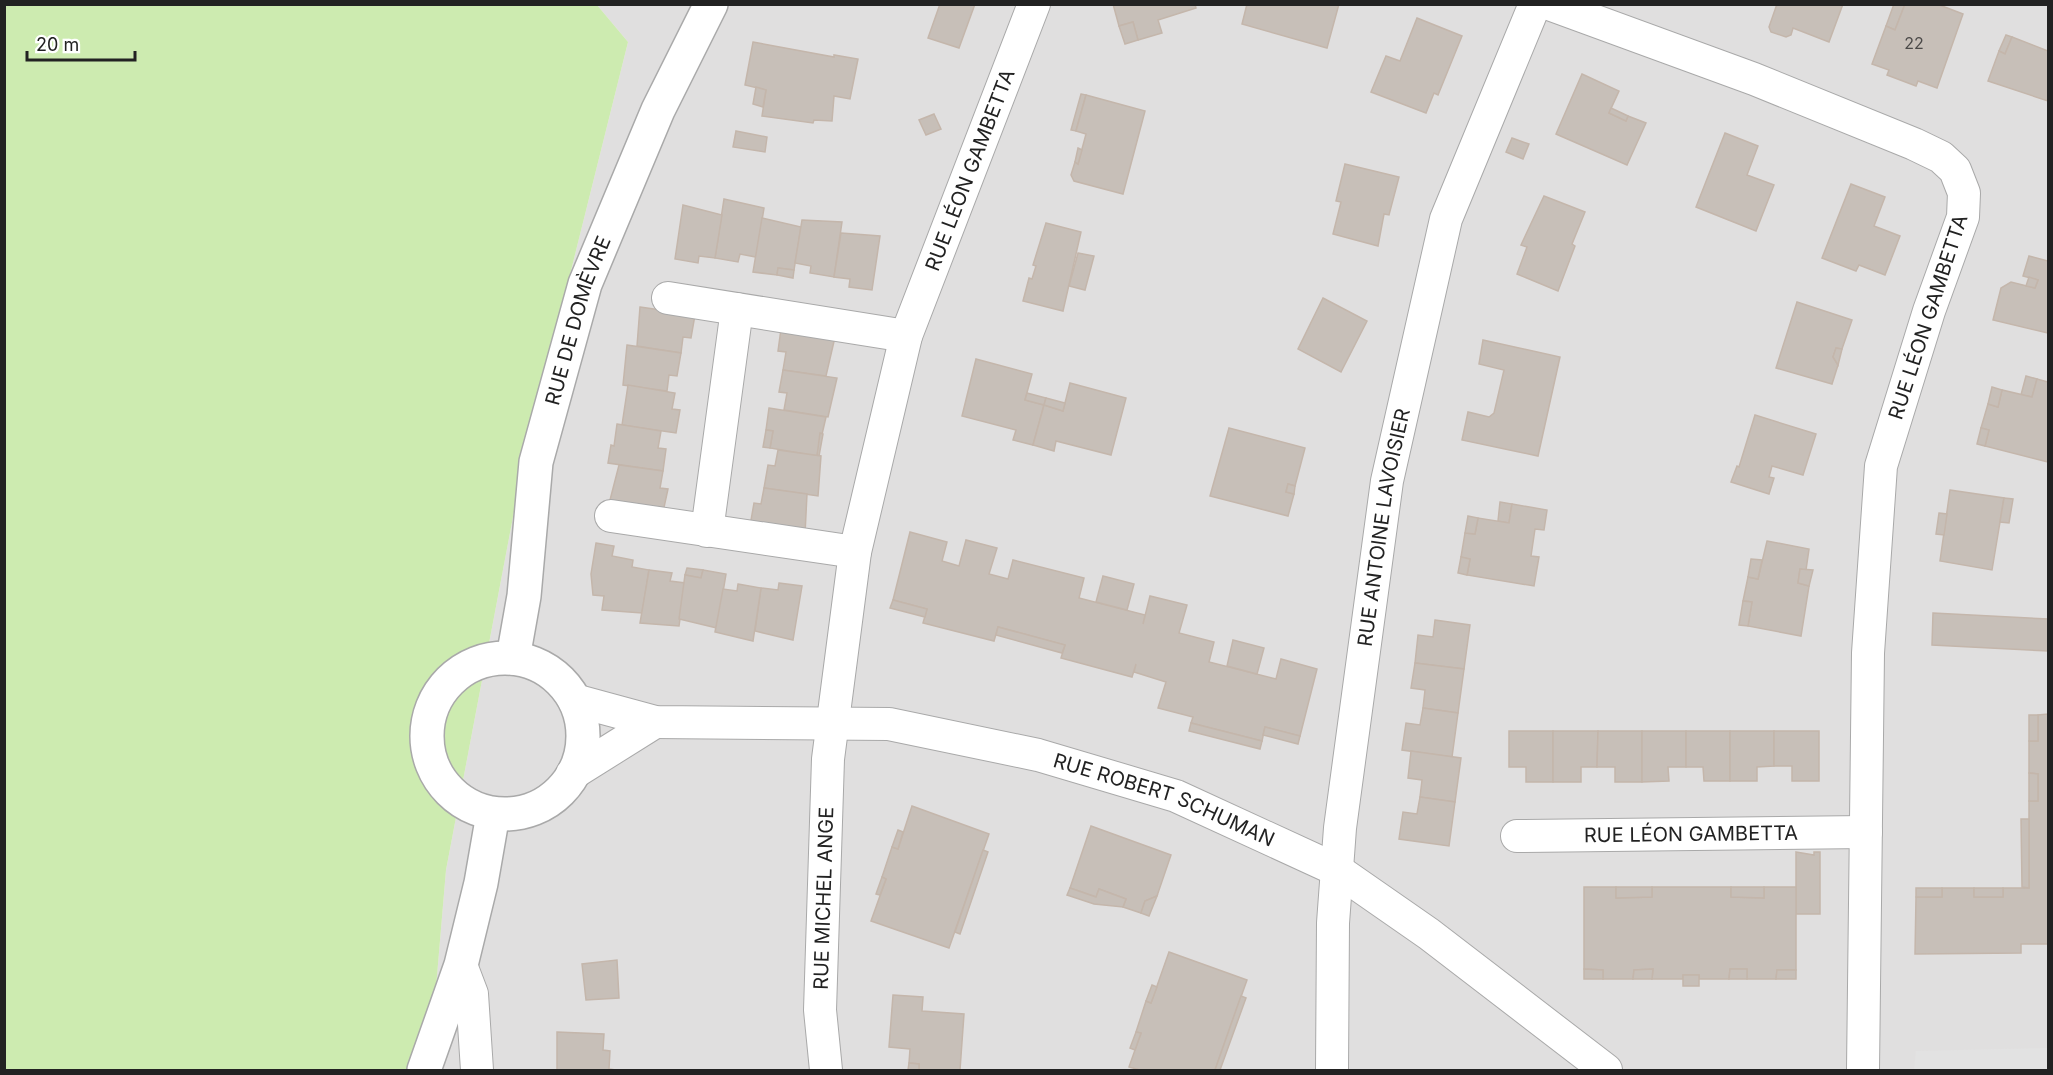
<svg xmlns="http://www.w3.org/2000/svg" width="2053" height="1075" font-family="Inter,sans-serif">
<rect width="100%" height="100%" fill="#f2efe9"/>
<path fill="#e0dfdf" d="M597 5H2048V1070H429L446 870 524 459 628 42Z"/>
<path fill="#cdebb0" d="M5 5H597L628 42 524 459 446 870 429 1070H5Z"/>
<path fill="#e2e2e2" d="M2048 1048V1070H1914L1916 1051Z"/>
<g fill="#c7bfb8" stroke="#c4b6ab" stroke-width="1.5">
<path d="M940 4H975L959 48 928 38Z"/>
<path d="M1113 4H1195L1196 8 1158 20 1162 33 1138 40 1133 22 1119 26Z"/>
<path d="M1247 4H1339L1327 48 1242 24Z"/>
<path d="M1777 4H1843L1829 42 1793 28 1791 35 1786 37 1771 32 1769 27Z"/>
<path d="M1894 4H1905L1895 30 1886 26Z"/>
<path d="M1905 4H1937L1963 14 1937 88 1918 81 1916 86 1887 75 1889 70 1872 64 1886 26 1895 30Z"/>
<path d="M1417 18 1462 36 1438 95 1434 93 1426 113 1371 92 1386 56 1400 61Z"/>
<path d="M1133 22 1138 40 1125 44 1119 26Z"/>
<path d="M2006 35 2012 37 2005 54 1999 51Z"/>
<path d="M2012 37 2048 51V101L1988 81 1999 51 2005 54Z"/>
<path d="M753 42 834 57V55L858 59 850 99 834 96 832 121 814 120 813 123 762 116 766 90 745 85Z"/>
<path d="M1582 74 1619 91 1609 113 1626 121 1628 116 1646 123 1627 165 1556 134Z"/>
<path d="M756 87 766 90 763 107 753 104Z"/>
<path d="M1081 94 1086 95 1076 131 1071 130Z"/>
<path d="M1086 95 1145 111 1123 194 1074 181 1071 175 1075 162 1078 164 1086 134 1076 131Z"/>
<path d="M1611 108 1628 116 1626 121 1609 113Z"/>
<path d="M934 114 941 129 926 135 919 120Z"/>
<path d="M736 131 767 137 765 152 733 147Z"/>
<path d="M1725 133 1758 146 1747 175 1774 185 1756 231 1696 207Z"/>
<path d="M1512 138 1529 144 1523 159 1506 152Z"/>
<path d="M1078 148 1082 150 1078 164 1075 162Z"/>
<path d="M1345 164 1399 177 1389 215 1384 214 1378 246 1333 234 1341 202 1336 201Z"/>
<path d="M1851 184 1885 197 1874 226 1900 236 1885 275 1859 265 1856 271 1822 258Z"/>
<path d="M1544 196 1585 212 1572 244 1575 246 1558 291 1517 274 1527 247 1521 245Z"/>
<path d="M724 199 764 208 756 257 740 254 738 262 715 258Z"/>
<path d="M683 205 722 215 715 258 699 256 698 263 675 259Z"/>
<path d="M762 218 801 227 794 270 778 268 777 275 753 272Z"/>
<path d="M802 220 842 222 834 277 810 273 811 266 795 263Z"/>
<path d="M1046 223 1081 232 1063 311 1023 301 1029 278 1032 279 1036 266 1033 265Z"/>
<path d="M841 233 880 236 872 290 849 287 850 279 834 277Z"/>
<path d="M1078 253 1094 256 1085 290 1069 286Z"/>
<path d="M2029 256 2048 261V333L1993 320 2001 288 2011 282 2035 288 2038 280 2023 276Z"/>
<path d="M778 268 794 270 793 278 777 275Z"/>
<path d="M2029 277 2038 280 2035 288 2026 286Z"/>
<path d="M1323 298 1367 321 1341 372 1298 349Z"/>
<path d="M1797 302 1852 320 1842 349 1836 348 1833 357 1838 365 1832 384 1776 368Z"/>
<path d="M640 307 695 315 691 338 683 337 681 353 637 346Z"/>
<path d="M781 329 835 337 826 376 783 370 786 352 778 351Z"/>
<path d="M1483 340 1560 357 1538 456 1462 440 1468 412 1489 417 1494 413 1504 370 1479 364Z"/>
<path d="M627 345 681 353 677 376 669 375 667 391 623 385Z"/>
<path d="M1836 348 1842 349 1838 365 1833 357Z"/>
<path d="M976 359 1032 374 1025 400 1044 405 1033 445 1013 440 1016 430 962 416Z"/>
<path d="M783 370 837 378 828 417 784 410 787 393 779 392Z"/>
<path d="M2026 376 2037 379 2032 397 2021 395Z"/>
<path d="M2037 379 2048 382V462L1985 446 1989 430 1981 428 1988 404 1998 407 2002 390 2032 397Z"/>
<path d="M1070 383 1126 398 1111 455 1056 441 1054 451 1033 445 1044 405 1063 411Z"/>
<path d="M628 385 675 393 672 409 680 410 676 433 622 425Z"/>
<path d="M1992 387 2002 390 1998 407 1988 404Z"/>
<path d="M1027 393 1046 398 1044 405 1025 400Z"/>
<path d="M1046 398 1065 403 1063 411 1044 405Z"/>
<path d="M769 408 826 417 817 456 770 448 773 431 766 430Z"/>
<path d="M1755 415 1816 434 1803 475 1772 466 1769 477 1774 478 1769 494 1731 482 1737 466 1739 467Z"/>
<path d="M617 424 661 431 658 448 666 449 663 471 608 463 611 445 614 446Z"/>
<path d="M1229 428 1305 448 1295 486 1288 484 1286 492 1294 494 1288 516 1210 496Z"/>
<path d="M1981 428 1989 430 1985 446 1977 444Z"/>
<path d="M766 430 773 431 770 448 763 447Z"/>
<path d="M820 433 823 434 819 456H817Z"/>
<path d="M778 450 821 456 818 496 764 488 768 465 775 466Z"/>
<path d="M619 465 663 471 660 488 668 489 663 512 609 504Z"/>
<path d="M1288 484 1295 486 1294 494 1286 492Z"/>
<path d="M764 488 807 494 805 534 750 526 754 503 761 504Z"/>
<path d="M1950 490 2004 498 1992 570 1940 561Z"/>
<path d="M2004 498 2013 499 2009 523 2000 522Z"/>
<path d="M1500 502 1512 504 1509 523 1498 521Z"/>
<path d="M1512 504 1547 510 1544 530 1535 529 1531 556 1539 557 1534 586 1467 575 1470 559 1461 557 1465 533 1475 534 1478 518 1509 523Z"/>
<path d="M1939 513 1947 514 1944 535 1936 534Z"/>
<path d="M1468 516 1478 518 1475 534 1465 533Z"/>
<path d="M910 532 947 542 942 561 959 566 966 540 997 548 989 574 1008 579 1013 560 1084 578 1079 598 1145 615 1143 624 1150 596 1187 605 1179 633 1214 642 1209 662 1276 679 1281 659 1317 669 1300 736 1265 727 1262 741 1191 723 1193 717 1158 708 1166 682 1134 672 1136 664 1132 677 1061 658 1065 645 998 627 994 641 923 623 927 609 893 600Z"/>
<path d="M1767 541 1809 549 1806 570 1800 569 1798 583 1809 586 1801 636 1748 626 1752 602 1743 601 1748 577 1758 579Z"/>
<path d="M596 543 614 546 612 556 633 560 632 567 649 570 642 613 602 610 604 596 593 595 591 574Z"/>
<path d="M1461 557 1470 559 1467 575 1458 573Z"/>
<path d="M1751 559 1762 560 1758 579 1748 577Z"/>
<path d="M687 568 703 570 701 578 685 575Z"/>
<path d="M1800 569 1813 570 1809 586 1798 583Z"/>
<path d="M649 570 672 573 670 581 685 583 679 626 640 623Z"/>
<path d="M703 570 726 574 717 628 679 619 685 575 701 578Z"/>
<path d="M1103 576 1134 584 1127 610 1096 602Z"/>
<path d="M779 583 802 586 793 640 755 631 761 588 778 590Z"/>
<path d="M738 584 761 588 753 641 715 632 723 589 737 591Z"/>
<path d="M893 600 927 609 925 617 890 608Z"/>
<path d="M1743 601 1752 602 1748 626 1739 625Z"/>
<path d="M1933 613 2048 619V651L1932 645Z"/>
<path d="M1435 620 1470 625 1464 669 1415 663 1418 635 1433 637Z"/>
<path d="M998 627 1065 645 1062 653 996 635Z"/>
<path d="M1233 640 1264 648 1257 674 1227 666Z"/>
<path d="M1415 663 1464 669 1458 713 1423 708 1425 690 1411 688Z"/>
<path d="M1423 708 1458 713 1452 757 1402 750 1406 723 1420 725Z"/>
<path d="M2048 714V944H2021V953L1915 954 1916 897H1942V888H1974V897H2003V888H2029V801H2038V774L2029 773V741H2038V715Z"/>
<rect x="2029" y="715" width="9" height="26"/>
<path d="M1191 723 1262 741 1260 749 1189 731Z"/>
<path d="M1265 727 1300 736 1298 744 1263 735Z"/>
<path d="M1509 731H1553V782H1526V767H1509Z"/>
<path d="M1553 731H1598L1597 767H1581V782H1553Z"/>
<path d="M1598 731H1642V782H1615V767H1597Z"/>
<path d="M1642 731H1686V767H1668L1669 781 1642 782Z"/>
<path d="M1686 731H1730V781H1704L1703 767H1686Z"/>
<path d="M1730 731H1774V766L1757 767V781H1730Z"/>
<path d="M1774 731H1819V781H1792V766H1774Z"/>
<path d="M1411 751 1461 758 1455 802 1420 797 1422 780 1408 778Z"/>
<path d="M2029 773 2038 774V801H2029Z"/>
<path d="M1420 797 1455 802 1449 846 1399 839 1403 812 1417 814Z"/>
<path d="M912 806 989 834 949 948 871 921 886 879 882 877 892 847 898 849Z"/>
<path d="M2021 819H2029V888L2022 887Z"/>
<path d="M1091 826 1171 855 1157 896 1145 901 1141 913 1123 907 1126 899 1099 889 1096 897 1070 888Z"/>
<path d="M898 830 903 832 898 849 892 847Z"/>
<path d="M983 850 988 852 960 934 955 932Z"/>
<path d="M1796 852 1814 855V852H1820V914H1796Z"/>
<path d="M882 877 886 879 880 895 876 894Z"/>
<path d="M1584 887H1616V898L1652 897V887H1731V897L1764 898V887H1796V970H1777L1776 979H1747V969H1730L1729 979H1699V975H1683V979H1652L1653 969 1634 970 1633 979H1603V970L1584 969Z"/>
<path d="M1616 887H1652V897L1616 898Z"/>
<path d="M1731 887H1764V898L1731 897Z"/>
<path d="M1070 888 1096 897 1099 889 1126 899 1123 907 1094 904 1067 895Z"/>
<rect x="1916" y="888" width="26" height="9"/>
<rect x="1974" y="888" width="29" height="9"/>
<path d="M1157 896 1149 916 1141 913 1145 901Z"/>
<path d="M1169 952 1247 980 1215 1070H1140L1129 1067 1141 1033 1136 1032 1146 1001 1151 1003Z"/>
<path d="M617 960 619 998 586 1000 582 964Z"/>
<path d="M1584 969 1603 970V979H1584Z"/>
<path d="M1653 969 1652 979H1633L1634 970Z"/>
<path d="M1730 969H1747V979H1729Z"/>
<path d="M1777 970H1796V979H1776Z"/>
<rect x="1683" y="975" width="16" height="11"/>
<path d="M1152 985 1157 987 1151 1003 1146 1001Z"/>
<path d="M893 995 923 997 922 1011 964 1014 960 1070H919V1064L909 1063 910 1049 889 1047Z"/>
<path d="M1241 996 1246 998 1220 1070H1215Z"/>
<path d="M557 1032 604 1034 603 1050 610 1051 609 1069 616 1070H557Z"/>
<path d="M1136 1032 1141 1033 1135 1050 1130 1048Z"/>
<path d="M909 1063 919 1064V1070H908Z"/>
</g>
<g fill="none" stroke-linecap="round" stroke-linejoin="round">
<defs>
<g id="minor">
<path d="M1549 4 1754 79 1914 144 1941 157 1955 170 1964 193 1963 217 1929 311 1881 466 1868 653 1863 1070"/>
<path d="M668 298 906 336"/>
<path d="M611 516 855 552"/>
<path d="M707 531 737 309"/>
<path id="s1" d="M574 700 655 722 889 724 1038 755 1176 796 1337 870 1429 934 1606 1070"/>
<path d="M572 774 655 722"/>
<path id="s2" d="M1517 836 1866 832"/>
<path d="M461 965 472 994 477 1070"/>
<path id="s3" d="M826 1070 820 1010 828 759 855 552 906 336 1034 4"/>
<path id="s4" d="M1332 1070 1333 923 1340 828 1387 481 1446 219 1535 4"/>
</g>
<g id="tertiary">
<path id="s5" d="M513 658 524 596 536 462 585 284 658 110 711 4"/>
<circle cx="505" cy="736" r="78"/>
<path d="M424 1070 461 965 481 883 493 814"/>
</g>
</defs>
<use href="#minor" stroke="#a9a9a9" stroke-width="34"/>
<use href="#tertiary" stroke="#a9a9a9" stroke-width="36"/>
<use href="#minor" stroke="#fff" stroke-width="32"/>
<use href="#tertiary" stroke="#fff" stroke-width="33"/>
</g>
<g text-anchor="middle" dominant-baseline="central" stroke-width="4.5" stroke-linejoin="round" paint-order="stroke">
<g font-size="16" fill="#4b4948">
<text x="1914" y="43">22</text>
</g>
<g font-size="20" fill="#222" stroke="#fff">
<text stroke="none"><textPath href="#s3" startOffset="920">RUE LÉON GAMBETTA</textPath></text>
<text transform="translate(1928 317) rotate(-72)">RUE LÉON GAMBETTA</text>
<text stroke="none"><textPath href="#s5" startOffset="345">RUE DE DOMÈVRE</textPath></text>
<text stroke="none"><textPath href="#s4" startOffset="546">RUE ANTOINE LAVOISIER</textPath></text>
<text stroke="none"><textPath href="#s1" startOffset="604">RUE ROBERT SCHUMAN</textPath></text>
<text stroke="none"><textPath href="#s2" startOffset="174">RUE LÉON GAMBETTA</textPath></text>
<text stroke="none"><textPath href="#s3" startOffset="172">RUE MICHEL ANGE</textPath></text>
</g>
</g>
<rect width="2053" height="1075" fill="none" stroke="#222222" stroke-width="12"/>
<path d="M27 51v9h108v-9" fill="none" stroke="#222222" stroke-width="3"/>
<text x="36" y="51" font-size="18" fill="#222222" stroke="#ffffff" stroke-width="4.5" paint-order="stroke">20 m</text>
</svg>
